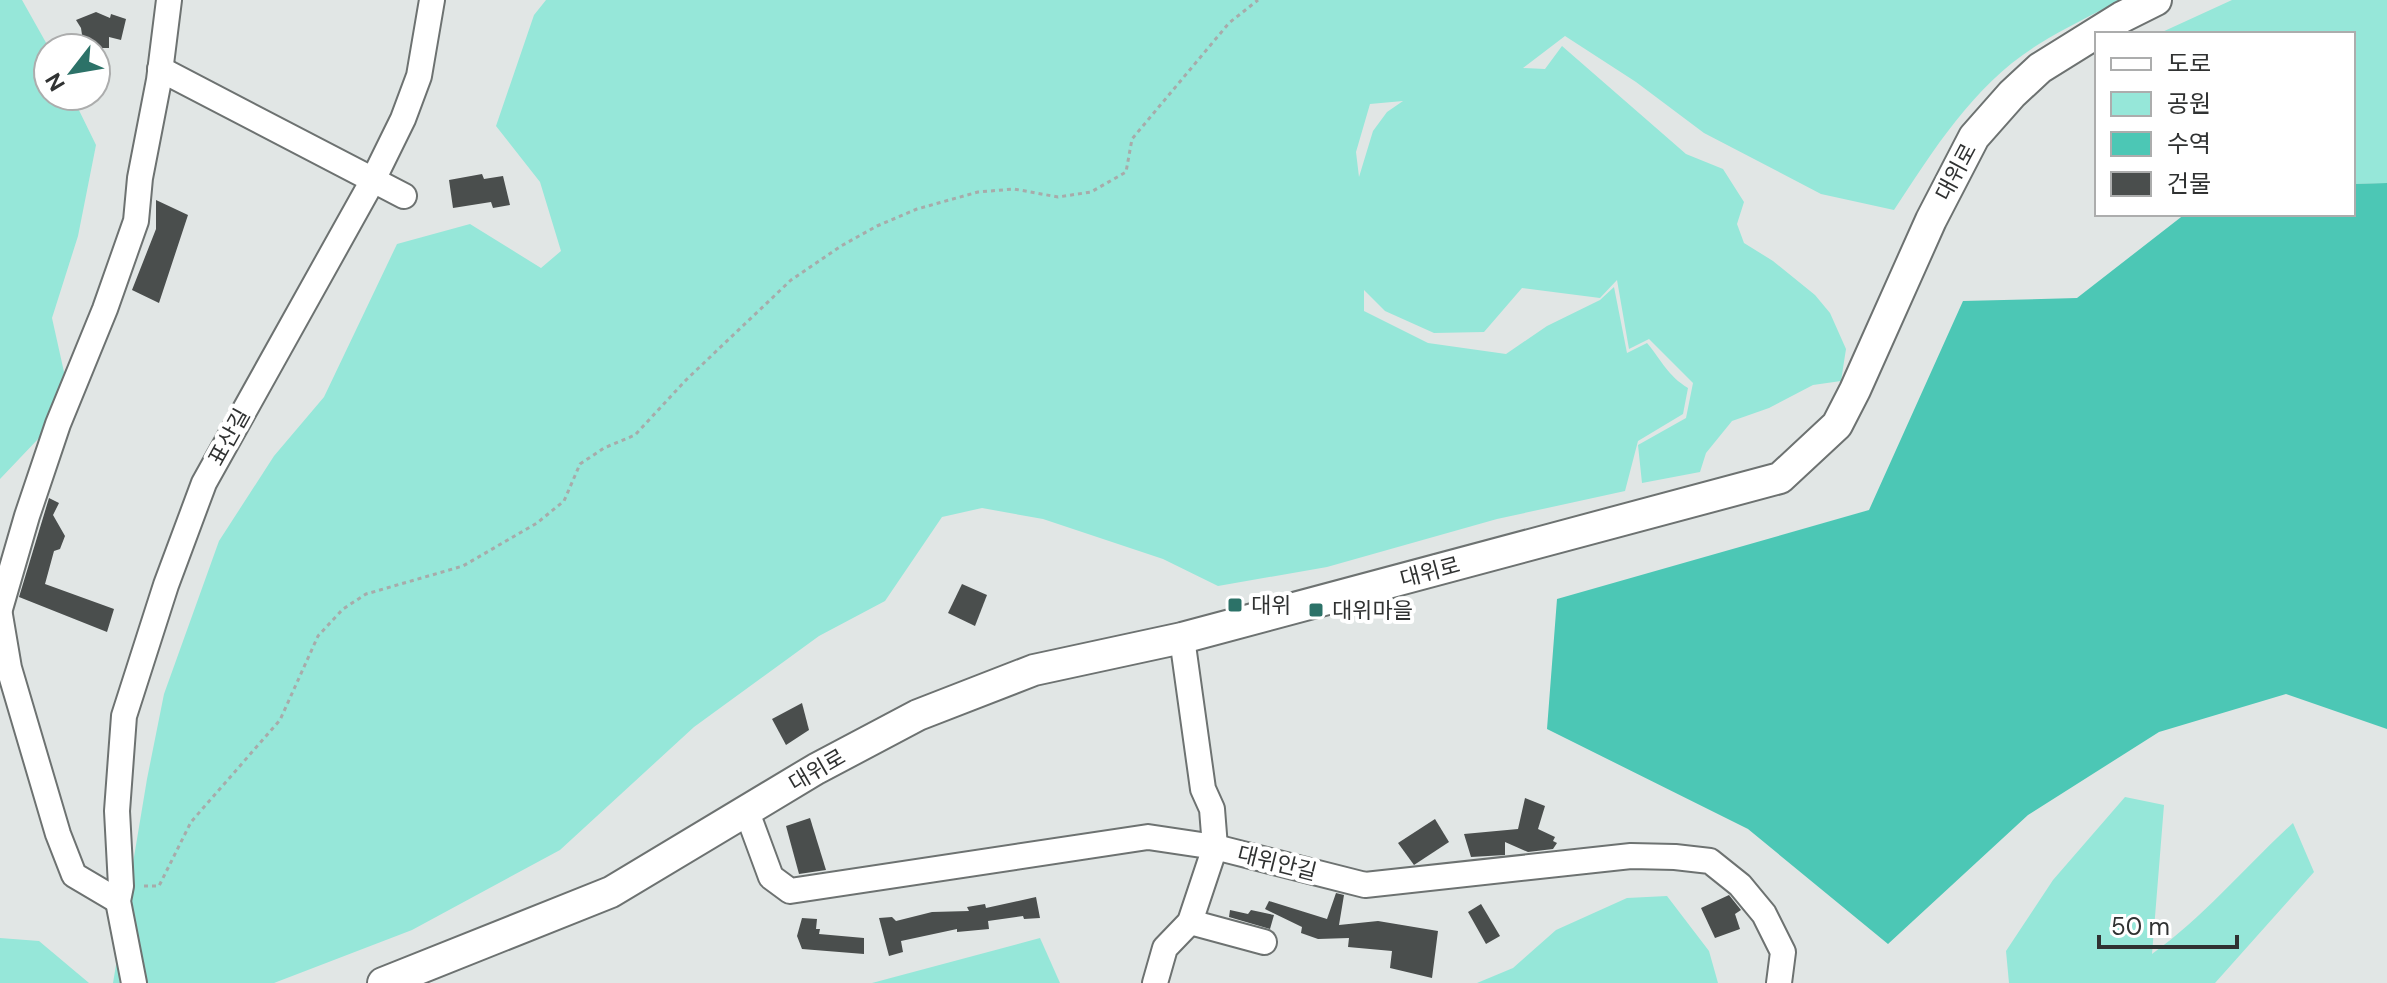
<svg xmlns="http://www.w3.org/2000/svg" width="2387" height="983" font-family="'DM Sans','Noto Sans KR',sans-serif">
<rect width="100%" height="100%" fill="#e1e6e5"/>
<g fill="#96e7d9" fill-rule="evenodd">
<path d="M0 0H22L49 48 48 96H72L96 145 78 236 52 318 66 381 39 438 0 479Z"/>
<path d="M546 0H2121C2094 14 2065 28 2039 44 1975 83 1934 149 1894 210L1821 194 1704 133 1636 82 1565 36 1523 68 1545 69 1562 46 1686 154 1723 169 1744 202 1737 224 1744 243 1773 261 1815 295 1830 313 1846 349 1841 381 1813 385 1769 408 1732 421 1706 453 1700 472 1642 483 1638 445 1686 418 1693 383 1649 339 1629 349 1617 280 1600 298 1522 288 1484 332 1434 333 1385 311 1364 290V311L1428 343 1506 354 1547 326 1600 300 1614 287 1627 353 1647 343C1662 361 1668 376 1688 388L1683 414 1638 441 1625 491 1497 519 1327 567 1218 586 1163 559 1043 519 982 508 942 517 885 601 819 636 694 727 560 850 412 930 274 983H113L147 779 164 694 219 541 274 456 324 397 397 244 470 224 541 268 561 251 540 182 496 126 534 15ZM1403 101 1387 112 1373 131 1359 177 1356 152 1370 104Z"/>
<path d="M2232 0H2387V183L2353 184V34L2160 33Z"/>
<path d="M2125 797 2164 805 2152 954C2204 917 2246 866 2293 823L2314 872 2215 983H2009L2006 951 2053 880Z"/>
<path d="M1667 896 1709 951 1718 983H1477L1513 968 1556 930 1627 898Z"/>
<path d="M0 938 39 941 89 983H0Z"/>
<path d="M1040 938 1060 983H872Z"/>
</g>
<path fill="#4cc7b5" d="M2387 183V729L2286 694 2159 732 2028 815 1888 944 1748 829 1547 729 1557 599 1869 510 1963 301 2077 298 2185 214H2353V184Z"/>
<g fill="#4a4e4d">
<path d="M96 12 110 18 111 14 126 19 121 40 109 37V48H84L81 28 76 20Z"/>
<path d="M482 174 484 179 503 176 510 205 493 208 491 202 453 208 449 180Z"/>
<path d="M156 200 188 215 159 303 132 290 156 229Z"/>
<path d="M49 498 59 503 53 515 65 536 60 549 54 551 45 584 114 609 107 632 19 597Z"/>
<path d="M962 584 987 595 975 626 948 613Z"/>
<path d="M802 703 809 730 786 745 772 719Z"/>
<path d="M1525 798 1545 806 1538 829 1555 837 1553 841 1557 843 1553 849 1528 852 1505 842V855L1471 857 1464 834 1518 829Z"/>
<path d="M810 818 826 870 799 874 786 826Z"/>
<path d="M1435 819 1449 842 1414 865 1398 843Z"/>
<path d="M1336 893 1344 895 1339 925 1378 921 1438 931 1432 978 1390 968 1392 951 1348 947 1349 938 1318 939 1301 933 1302 927 1265 909 1269 901 1327 919Z"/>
<path d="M1729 895 1741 910 1735 914 1740 929 1715 938 1701 908Z"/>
<path d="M1036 897 1040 918 1024 919 1023 916 988 921 989 929 957 932V929L901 941 903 952 889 956 879 918 892 917 896 921 932 912 969 911 967 907 985 904 986 908Z"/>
<path d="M1481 904 1500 936 1486 944 1468 912Z"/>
<path d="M1230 910 1248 914 1251 910 1274 915 1270 929 1229 917Z"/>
<path d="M802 918 817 919 816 929H820L819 934 864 938V954L802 949 797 936Z"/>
</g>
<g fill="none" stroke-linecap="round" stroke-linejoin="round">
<defs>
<g id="minor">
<path d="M160 69 404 196"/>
<path d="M0 609 27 516 58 424 105 309 136 221 140 178 159 80 169 0"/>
<path d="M0 615 9 668 58 834 74 875 118 901"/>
<path d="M747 812 771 877 790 891 1148 837 1215 847 1365 885 1631 856 1675 857 1710 861 1740 885 1764 914 1783 952 1779 983"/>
<path d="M1190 922 1264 942"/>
<path d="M134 983 118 901 121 886 117 811 124 716 166 585 204 483 373 180 403 119 419 76 432 0"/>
<path d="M1155 983 1165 948 1190 922 1215 847 1212 809 1203 789 1182 638"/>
</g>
<path id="major" d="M383 983 611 892 816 769 918 715 1034 670 1182 638 1780 478 1837 425 1855 390 1931 220 1974 137 2012 94 2040 68 2122 17 2156 0"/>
</defs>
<use href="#minor" stroke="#6d7271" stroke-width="28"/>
<use href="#major" stroke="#6d7271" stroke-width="34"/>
<path stroke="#a7abaa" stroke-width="3" stroke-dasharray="4 4" stroke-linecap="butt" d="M144 886H159L191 822 280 720 318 636 343 609 366 594 463 566 537 523 564 501 580 464 604 448 635 435 686 380 791 280 841 246 877 226 917 209 978 192 1014 189 1058 197 1091 192 1126 172 1132 139 1229 23 1258 0"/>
<use href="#minor" stroke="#fff" stroke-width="24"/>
<use href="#major" stroke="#fff" stroke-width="30"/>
</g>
<g fill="#2c7268" stroke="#fff" stroke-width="3">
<rect x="1227" y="597" width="16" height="16" rx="4"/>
<rect x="1308" y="602" width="16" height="16" rx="4"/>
</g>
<g text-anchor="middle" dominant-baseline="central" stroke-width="8" stroke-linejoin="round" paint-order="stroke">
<g font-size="22" fill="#303232" stroke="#fff">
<text transform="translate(1956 172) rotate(-62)">대위로</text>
<text transform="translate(229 437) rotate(-61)">표산길</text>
<text transform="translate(1430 572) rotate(-15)">대위로</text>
<text transform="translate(817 770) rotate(-30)">대위로</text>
<text transform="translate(1277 863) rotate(14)">대위안길</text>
</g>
<g font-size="22" fill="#303232" stroke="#fff" text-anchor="start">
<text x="1251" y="605">대위</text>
<text x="1332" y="610">대위마을</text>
</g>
</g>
<rect x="2095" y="32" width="260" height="184" fill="#ffffff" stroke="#acadad" stroke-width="2"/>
<rect x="2111" y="58" width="40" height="12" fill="#ffffff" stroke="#acadad" stroke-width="2"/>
<text x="2167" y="72" font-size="24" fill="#303232">도로</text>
<rect x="2111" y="92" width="40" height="24" fill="#96e7d9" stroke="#acadad" stroke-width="2"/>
<text x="2167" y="112" font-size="24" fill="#303232">공원</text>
<rect x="2111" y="132" width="40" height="24" fill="#4cc7b5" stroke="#acadad" stroke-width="2"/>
<text x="2167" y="152" font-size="24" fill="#303232">수역</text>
<rect x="2111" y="172" width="40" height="24" fill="#4a4e4d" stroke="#acadad" stroke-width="2"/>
<text x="2167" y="192" font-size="24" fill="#303232">건물</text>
<g transform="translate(72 72) rotate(239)"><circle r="38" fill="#ffffff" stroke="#acadad" stroke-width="2"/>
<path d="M0-6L14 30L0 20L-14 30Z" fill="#2c7268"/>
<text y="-12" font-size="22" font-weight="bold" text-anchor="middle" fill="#303232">N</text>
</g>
<path d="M2099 935v12h138v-12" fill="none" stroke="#303232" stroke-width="4"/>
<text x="2111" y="935" font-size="24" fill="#303232" stroke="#ffffff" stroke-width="6" paint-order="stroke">50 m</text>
</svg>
